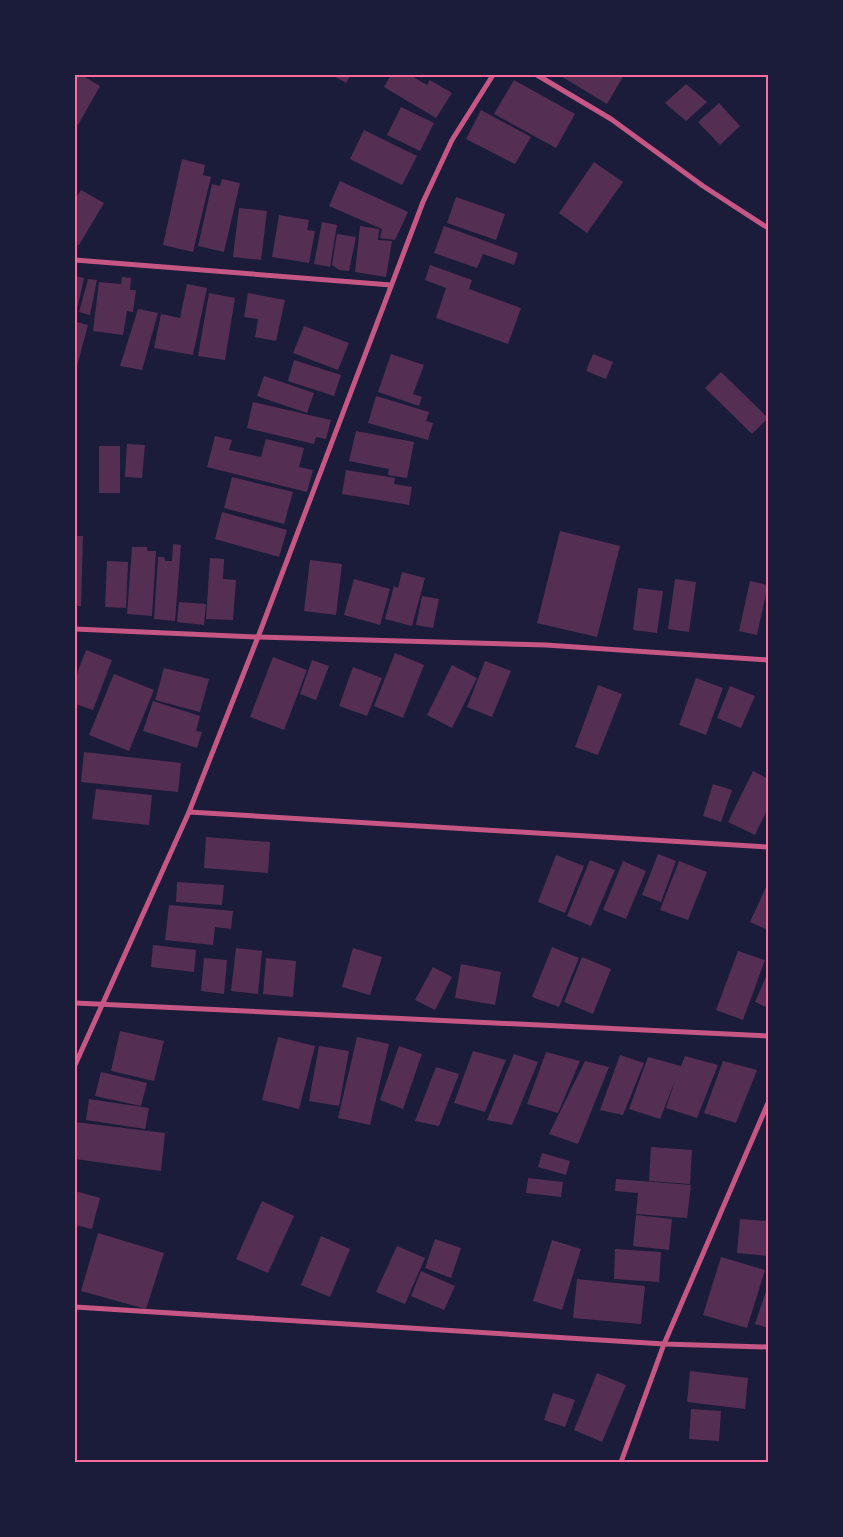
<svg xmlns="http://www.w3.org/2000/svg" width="843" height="1537" font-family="Spectral,serif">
<rect width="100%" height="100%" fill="#1b1b3a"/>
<g fill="#542f53">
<path d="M75 75H81L100 86 78 125 75 124Z"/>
<path d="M332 75H351L346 83Z"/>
<path d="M391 75H410L427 85 430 80 452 93 436 118 384 87Z"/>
<path d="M559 75H624L607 104Z"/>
<path d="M514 80 575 114 556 148 494 114Z"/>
<path d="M686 84 707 102 686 121 665 103Z"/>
<path d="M719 103 740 126 720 145 698 122Z"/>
<path d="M401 107 434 123 420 151 387 135Z"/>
<path d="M481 110 531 137 515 164 466 139Z"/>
<path d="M364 130 417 156 402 185 350 159Z"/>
<path d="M182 159 205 165 203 175 211 177 193 252 163 245Z"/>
<path d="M594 162 623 182 587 233 559 213Z"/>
<path d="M222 179 240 183 224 252 198 246 212 184 220 186Z"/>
<path d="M340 181 408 212 395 240 380 238 382 229 329 206Z"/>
<path d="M81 190 104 203 79 245 75 243V199Z"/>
<path d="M456 197 505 214 496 240 447 223Z"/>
<path d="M239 208 267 211 261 260 233 257Z"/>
<path d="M279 215 309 220 307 230 315 231 309 263 272 257Z"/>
<path d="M322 222 337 225 330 267 314 264Z"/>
<path d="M360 226 379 229 378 240 392 241 386 277 355 272Z"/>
<path d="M444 226 518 253 514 265 483 254 477 268 434 253Z"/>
<path d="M337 234 356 237 349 271 339 270 332 265Z"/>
<path d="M430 265 472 280 469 289 521 308 508 344 436 318 446 288 425 280Z"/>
<path d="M75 276 84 278 76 314H75Z"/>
<path d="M122 277 131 278 130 290H136L133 312 127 311 123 335 93 331 99 282 121 284Z"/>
<path d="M88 279 97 280 90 315 79 312Z"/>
<path d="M187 284 207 288 193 355 154 348 161 314 180 318Z"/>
<path d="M209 293 235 298 225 360 198 356Z"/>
<path d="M248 293 285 300 276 341 255 337 258 319 244 317Z"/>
<path d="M138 309 158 313 142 370 120 366Z"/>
<path d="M77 322 88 325 76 370 75 331Z"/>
<path d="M304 326 349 343 338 370 293 353Z"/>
<path d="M391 354 424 365 413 394 422 397 419 406 378 392Z"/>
<path d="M593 354 613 362 606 379 586 371Z"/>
<path d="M294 360 341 375 334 396 288 381Z"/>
<path d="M721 372 768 418 752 434 705 388Z"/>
<path d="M264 376 314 393 307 413 257 396Z"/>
<path d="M376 396 429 412 426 421 433 423 428 440 368 423Z"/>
<path d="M253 402 331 420 326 439 316 437 314 444 247 428Z"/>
<path d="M356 431 414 442 407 478 388 475 389 469 349 461Z"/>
<path d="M215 436 232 440 229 450 261 457 266 439 304 448 299 467 313 470 307 492 207 467Z"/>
<path d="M127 444 145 445 142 478 125 477Z"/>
<rect x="99" y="446" width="21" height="47"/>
<path d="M346 470 395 478 394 484 412 487 409 505 342 494Z"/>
<path d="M232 477 293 492 284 524 224 508Z"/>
<path d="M222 512 287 530 279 557 215 539Z"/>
<path d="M560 531 620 546 597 637 537 623Z"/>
<path d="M75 536H83L81 606H75Z"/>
<path d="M173 544 181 545 175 621 154 619 158 557H164L165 561H172Z"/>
<path d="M132 547H147V551H156L152 616 127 614Z"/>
<path d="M210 558 224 559 223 579 236 580 233 620 206 619Z"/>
<path d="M310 560 342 564 336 615 304 611Z"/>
<path d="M107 561 128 562 126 608 105 607Z"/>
<path d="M402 572 425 578 412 626 385 619 394 586 398 588Z"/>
<path d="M354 579 390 589 380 625 344 615Z"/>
<path d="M675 579 696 582 689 632 668 629Z"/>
<path d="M750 581 768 585 757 635 739 631Z"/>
<path d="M638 588 663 591 657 633 633 630Z"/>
<path d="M422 596 439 599 433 628 416 625Z"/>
<path d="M179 602 206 604 204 625 177 622Z"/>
<path d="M86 650 112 660 93 710 75 704V679Z"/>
<path d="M395 653 424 665 403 718 374 706Z"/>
<path d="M273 657 307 670 284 730 250 717Z"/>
<path d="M312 660 329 666 316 700 300 694Z"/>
<path d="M485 661 511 671 492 717 467 707Z"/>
<path d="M452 665 477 678 452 728 427 715Z"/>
<path d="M353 667 382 678 367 716 339 706Z"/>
<path d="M164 668 209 679 200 712 155 700Z"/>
<path d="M114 674 154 690 129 751 89 735Z"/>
<path d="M696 678 723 688 706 735 679 725Z"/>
<path d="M598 685 622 694 598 755 575 747Z"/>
<path d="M730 686 755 696 741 728 717 718Z"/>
<path d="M153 701 200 716 196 731 202 732 197 748 143 731Z"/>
<path d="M84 752 181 763 178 792 81 782Z"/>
<path d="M753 771 768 779V808L755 835 728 822Z"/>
<path d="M713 784 732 790 721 822 703 816Z"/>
<path d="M96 789 152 795 149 825 92 819Z"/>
<path d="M206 837 270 842 268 873 204 868Z"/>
<path d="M658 854 676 861 661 902 642 895Z"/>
<path d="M556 855 584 866 565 913 538 902Z"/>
<path d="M590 860 615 870 591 926 567 916Z"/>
<path d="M623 861 646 871 626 919 603 910Z"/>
<path d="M679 861 707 872 688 920 660 910Z"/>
<path d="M177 882 224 885 222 905 176 902Z"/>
<path d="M766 887 768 888V930L750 922Z"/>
<path d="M169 905 233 911 231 929 215 927 213 945 165 940Z"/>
<path d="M153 945 196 950 194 972 151 967Z"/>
<path d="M552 947 579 958 559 1007 532 997Z"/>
<path d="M236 948 262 951 258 994 231 991Z"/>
<path d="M353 948 382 957 370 995 342 987Z"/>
<path d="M738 951 765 960 743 1020 716 1010Z"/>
<path d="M582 957 611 969 593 1014 564 1002Z"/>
<path d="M204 958 227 960 224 994 201 991Z"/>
<path d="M266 958 296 961 293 997 263 994Z"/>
<path d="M461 964 501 972 495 1005 455 998Z"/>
<path d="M433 967 452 977 435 1010 415 1000Z"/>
<path d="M768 972V1008L755 1002Z"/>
<path d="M120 1031 164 1041 154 1081 111 1071Z"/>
<path d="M278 1037 315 1046 299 1109 262 1100Z"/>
<path d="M357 1037 389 1044 370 1125 338 1118Z"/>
<path d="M319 1046 349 1051 339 1106 309 1101Z"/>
<path d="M399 1046 422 1054 403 1109 380 1100Z"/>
<path d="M473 1051 506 1060 485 1112 454 1103Z"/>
<path d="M546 1052 580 1061 558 1113 527 1104Z"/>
<path d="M514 1054 538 1062 512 1125 487 1120Z"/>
<path d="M620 1055 644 1063 623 1115 600 1110Z"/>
<path d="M685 1056 718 1065 697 1118 666 1108 676 1078 660 1119 629 1109 648 1057 681 1066Z"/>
<path d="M585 1061 609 1067 578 1144 549 1134Z"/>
<path d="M723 1061 757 1070 736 1123 704 1113Z"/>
<path d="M436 1067 459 1074 439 1126 415 1121Z"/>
<path d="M101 1072 147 1083 141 1106 95 1096Z"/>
<path d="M89 1099 149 1108 145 1129 86 1120Z"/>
<path d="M75 1122 165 1133 161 1171 75 1159Z"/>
<path d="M651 1147 692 1150 690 1184 649 1181Z"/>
<path d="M542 1153 570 1161 566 1175 538 1167Z"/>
<path d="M528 1178 563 1182 561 1197 526 1193Z"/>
<path d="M616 1179 691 1185 687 1218 636 1214 638 1193 615 1191Z"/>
<path d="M75 1191 100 1198 92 1229 75 1225Z"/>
<path d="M262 1201 294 1216 268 1273 236 1259Z"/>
<path d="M636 1215 672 1219 669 1250 633 1246Z"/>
<path d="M740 1219 768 1221V1256L737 1253Z"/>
<path d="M98 1233 164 1253 146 1309 81 1291Z"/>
<path d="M321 1236 350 1249 330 1297 301 1285Z"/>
<path d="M435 1239 461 1248 451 1278 425 1268Z"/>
<path d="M552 1240 581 1249 562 1310 533 1301Z"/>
<path d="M397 1246 425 1258 405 1304 376 1292Z"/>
<path d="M615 1249 661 1252 659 1282 614 1279Z"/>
<path d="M721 1257 765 1270 747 1328 703 1315Z"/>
<path d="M421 1271 455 1286 444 1310 411 1296Z"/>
<path d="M577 1279 645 1286 641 1324 573 1318Z"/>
<path d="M768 1285V1328L755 1324Z"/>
<path d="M690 1371 748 1378 745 1409 687 1402Z"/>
<path d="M597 1373 626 1385 602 1442 574 1430Z"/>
<path d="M553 1393 575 1400 565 1427 544 1420Z"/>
<path d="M691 1409 721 1411 719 1441 689 1439Z"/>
</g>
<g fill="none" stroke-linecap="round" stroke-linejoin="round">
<g stroke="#c65784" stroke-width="5">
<path d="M537 75 611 119 703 186 768 228"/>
<path d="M75 260 391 285"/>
<path d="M75 629 258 637 546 645 768 660"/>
<path d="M189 812 768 847"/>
<path d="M75 1003 768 1036"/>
<path d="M75 1065 189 812 258 637 423 202 452 140 493 75"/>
<path d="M75 1307 664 1344 768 1347"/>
<path d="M621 1462 664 1344 768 1103"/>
</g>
</g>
<rect width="843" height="1537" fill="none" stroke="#1b1b3a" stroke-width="152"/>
<rect x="76" y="76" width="691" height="1385" fill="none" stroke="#ff6b9d" stroke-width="2"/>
</svg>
